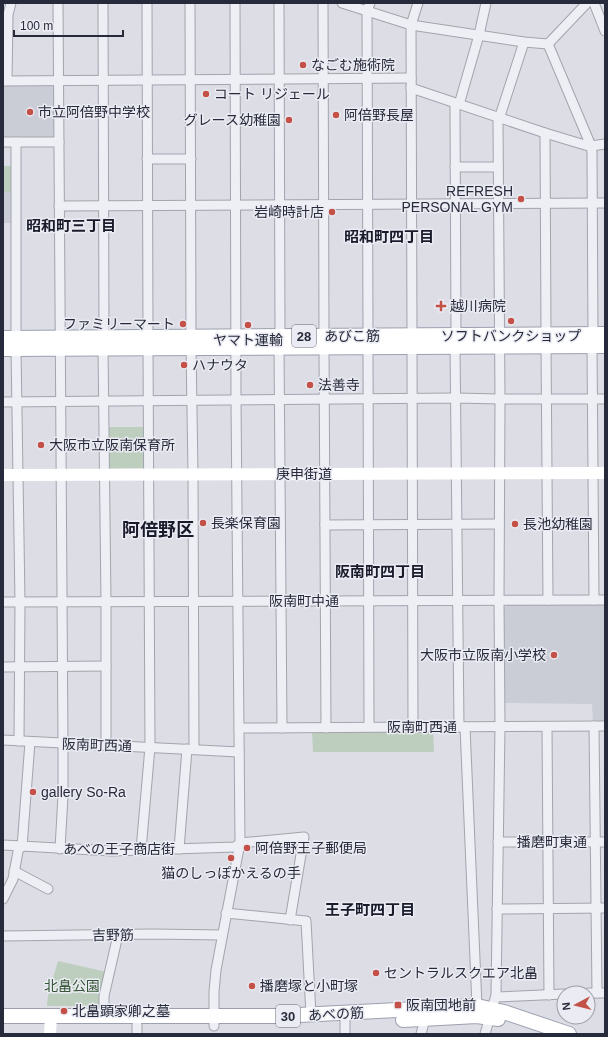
<svg xmlns="http://www.w3.org/2000/svg" width="608" height="1037" font-family="Arial,'Noto Sans JP',sans-serif">
<rect width="100%" height="100%" fill="#dcdde5"/>
<g fill="#caccd6">
<path d="M3 85H56L57 138 3 139Z"/>
<path d="M3 166H13L14 223H3Z"/>
<path d="M605 604V723H593L592 704 504 703V607L508 605Z"/>
</g>
<g fill="#becebe">
<rect x="3" y="166" width="9" height="26"/>
<path d="M107 427H145L146 466 143 468 108 469Z"/>
<path d="M312 730H433L434 752H313Z"/>
<path d="M58 961 107 972 101 1009H87V1006H47L48 995Z"/>
</g>
<g fill="none" stroke-linecap="round" stroke-linejoin="round">
<defs>
<g id="street">
<path d="M58 3 63 744V796L60 849"/>
<path d="M103 3 104 337"/>
<path d="M147 3 148 337"/>
<path d="M190 3 191 337"/>
<path d="M279 3 280 336"/>
<path d="M323 3 324 336"/>
<path d="M342 3 411 25 524 42 548 44"/>
<path d="M594 3 605 31"/>
<path d="M548 44 591 146 592 152 593 335"/>
<path d="M548 44 587 3"/>
<path d="M7 80 8 15 11 3"/>
<path d="M3 81 411 78"/>
<path d="M411 88 545 133 585 145 591 146 605 144"/>
<path d="M545 133 546 334"/>
<path d="M3 142H59"/>
<path d="M147 159H191"/>
<path d="M455 167H498"/>
<path d="M59 206 605 203"/>
<path d="M368 336 367 11 370 3"/>
<path d="M412 336 411 25 418 3"/>
<path d="M456 336 455 106 460 101 479 35 486 3"/>
<path d="M16 338V142"/>
<path d="M368 346 369 727"/>
<path d="M412 346 413 727"/>
<path d="M455 346 459 727"/>
<path d="M546 346 548 600"/>
<path d="M592 346 594 600"/>
<path d="M103 347 106 602V746"/>
<path d="M191 347 193 474 194 749"/>
<path d="M279 347 282 728"/>
<path d="M324 347 326 728"/>
<path d="M16 349 20 602 19 741"/>
<path d="M3 402 456 398 500 399H605"/>
<path d="M325 525 499 524"/>
<path d="M3 602 605 600"/>
<path d="M3 667 106 666"/>
<path d="M594 726 597 993"/>
<path d="M465 727 477 1006"/>
<path d="M547 727 549 995"/>
<path d="M239 728 605 726"/>
<path d="M3 740 239 752"/>
<path d="M498 842H605"/>
<path d="M3 845 112 851 235 847 240 843 304 837 290 920"/>
<path d="M22 847 30 742"/>
<path d="M179 849 187 749"/>
<path d="M141 850 150 747 148 348"/>
<path d="M14 871 48 889"/>
<path d="M3 899 13 879 19 846"/>
<path d="M497 909 605 908"/>
<path d="M226 913 306 921 311 1015"/>
<path d="M3 936 152 934 222 935"/>
<path d="M588 993H605"/>
<path d="M496 997 564 994"/>
<path d="M104 1016V996L118 935"/>
<path d="M137 1025V1034"/>
<path d="M214 1026V992L216 970 240 843 236 400 235 3"/>
<path d="M345 1034V1013"/>
<path d="M421 1034 425 1019"/>
<path d="M485 1034 496 995 500 727 499 601 500 399 498 122 524 42"/>
</g>
<g id="primary">
<path d="M3 338 605 334"/>
<path d="M3 349 605 346"/>
<path d="M3 1016H279L477 1006 504 1012 569 1034"/>
<path d="M403 1020 477 1016 498 1019"/>
</g>
</defs>
<use href="#street" stroke="#a2a4ae" stroke-width="11"/>
<use href="#primary" stroke="#9ca0b0" stroke-width="16"/>
<use href="#street" stroke="#eeeff4" stroke-width="9"/>
<g stroke="#fff" stroke-width="12">
<path d="M3 475 605 473"/>
<path d="M50 1034 51 1016"/>
</g>
<use href="#primary" stroke="#fff" stroke-width="14"/>
</g>
<g fill="#c35148" stroke="#ebecf3" stroke-width="1.5">
<circle cx="303" cy="65" r="4"/>
<circle cx="206" cy="94" r="4"/>
<circle cx="30" cy="112" r="4"/>
<circle cx="336" cy="115" r="4"/>
<circle cx="289" cy="120" r="4"/>
<circle cx="521" cy="199" r="4"/>
<circle cx="332" cy="212" r="4"/>
<path d="M439 300h4v4h4v4h-4v4h-4v-4h-4v-4h4z"/>
<circle cx="511" cy="321" r="4"/>
<circle cx="183" cy="324" r="4"/>
<circle cx="248" cy="325" r="4"/>
<circle cx="184" cy="365" r="4"/>
<circle cx="310" cy="385" r="4"/>
<circle cx="41" cy="445" r="4"/>
<circle cx="203" cy="523" r="4"/>
<circle cx="515" cy="524" r="4"/>
<circle cx="554" cy="655" r="4"/>
<circle cx="33" cy="792" r="4"/>
<circle cx="247" cy="848" r="4"/>
<circle cx="231" cy="858" r="4"/>
<circle cx="376" cy="973" r="4"/>
<circle cx="252" cy="986" r="4"/>
<rect x="394" y="1001" width="8" height="8" rx="2"/>
<circle cx="64" cy="1011" r="4"/>
</g>
<g text-anchor="middle" dominant-baseline="central" stroke-width="3" stroke-linejoin="round" paint-order="stroke">
<g fill="#ebecf3" stroke="#626472" stroke-width="1">
<rect x="292" y="325" width="24" height="22" rx="3"/>
<rect x="276" y="1005" width="24" height="22" rx="3"/>
</g>
<g font-size="13" font-weight="bold" fill="#272a3a">
<text x="304" y="336">28</text>
<text x="288" y="1016">30</text>
</g>
<g font-size="14" fill="#272a3a" stroke="#ebecf3" text-anchor="start">
<text x="311" y="65">なごむ施術院</text>
<text x="214" y="94">コート リジェール</text>
<text x="38" y="112">市立阿倍野中学校</text>
<text x="344" y="115">阿倍野長屋</text>
<text x="281" y="120" text-anchor="end">グレース幼稚園</text>
<text x="513" y="191" text-anchor="end">REFRESH<tspan x="513" dy="16">PERSONAL GYM</tspan></text>
<text x="324" y="212" text-anchor="end">岩崎時計店</text>
<text x="450" y="306">越川病院</text>
<text x="175" y="324" text-anchor="end">ファミリーマート</text>
<text x="511" y="336" text-anchor="middle">ソフトバンクショップ</text>
<text x="248" y="340" text-anchor="middle">ヤマト運輸</text>
<text x="192" y="365">ハナウタ</text>
<text x="318" y="385">法善寺</text>
<text x="49" y="445">大阪市立阪南保育所</text>
<text x="211" y="523">長楽保育園</text>
<text x="523" y="524">長池幼稚園</text>
<text x="546" y="655" text-anchor="end">大阪市立阪南小学校</text>
<text x="41" y="792">gallery So-Ra</text>
<text x="255" y="848">阿倍野王子郵便局</text>
<text x="231" y="873" text-anchor="middle">猫のしっぽかえるの手</text>
<text x="384" y="973">セントラルスクエア北畠</text>
<text x="260" y="986">播磨塚と小町塚</text>
<text x="406" y="1005">阪南団地前</text>
<text x="72" y="1011">北畠顕家卿之墓</text>
</g>
<g font-size="14" fill="#272a3a" stroke="#ebecf3">
<text x="352" y="336">あびこ筋</text>
<text x="304" y="474">庚申街道</text>
<text x="304" y="601">阪南町中通</text>
<text x="422" y="727">阪南町西通</text>
<text transform="translate(97 745) rotate(2)">阪南町西通</text>
<text x="552" y="842">播磨町東通</text>
<text x="119" y="849">あべの王子商店街</text>
<text transform="translate(113 935) rotate(-1)">吉野筋</text>
<text transform="translate(336 1014) rotate(-3)">あべの筋</text>
</g>
<g font-size="14" fill="#355536" stroke="#ebecf3">
<text x="72" y="986">北畠公園</text>
</g>
<g font-size="15" font-weight="bold" fill="#191b2b" stroke="#ebecf3">
<text x="71" y="225">昭和町三丁目</text>
<text x="389" y="236">昭和町四丁目</text>
<text x="380" y="571">阪南町四丁目</text>
<text x="370" y="909">王子町四丁目</text>
</g>
<g font-size="18" font-weight="bold" fill="#191b2b" stroke="#ebecf3">
<text x="158" y="530">阿倍野区</text>
</g>
</g>
<rect width="608" height="1037" fill="none" stroke="#272a3a" stroke-width="8"/>
<g transform="translate(576 1005) rotate(263)"><circle r="19" fill="#ebecf3" stroke="#9d9ea9"/>
<path d="M0-3L7 15L0 10L-7 15Z" fill="#c35148"/>
<text y="-6" font-size="11" font-weight="bold" text-anchor="middle" fill="#272a3a">N</text>
</g>
<path d="M14 30v6h109v-6" fill="none" stroke="#272a3a" stroke-width="2"/>
<text x="20" y="30" font-size="12" fill="#272a3a" stroke="#ebecf3" stroke-width="3" paint-order="stroke">100 m</text>
</svg>
